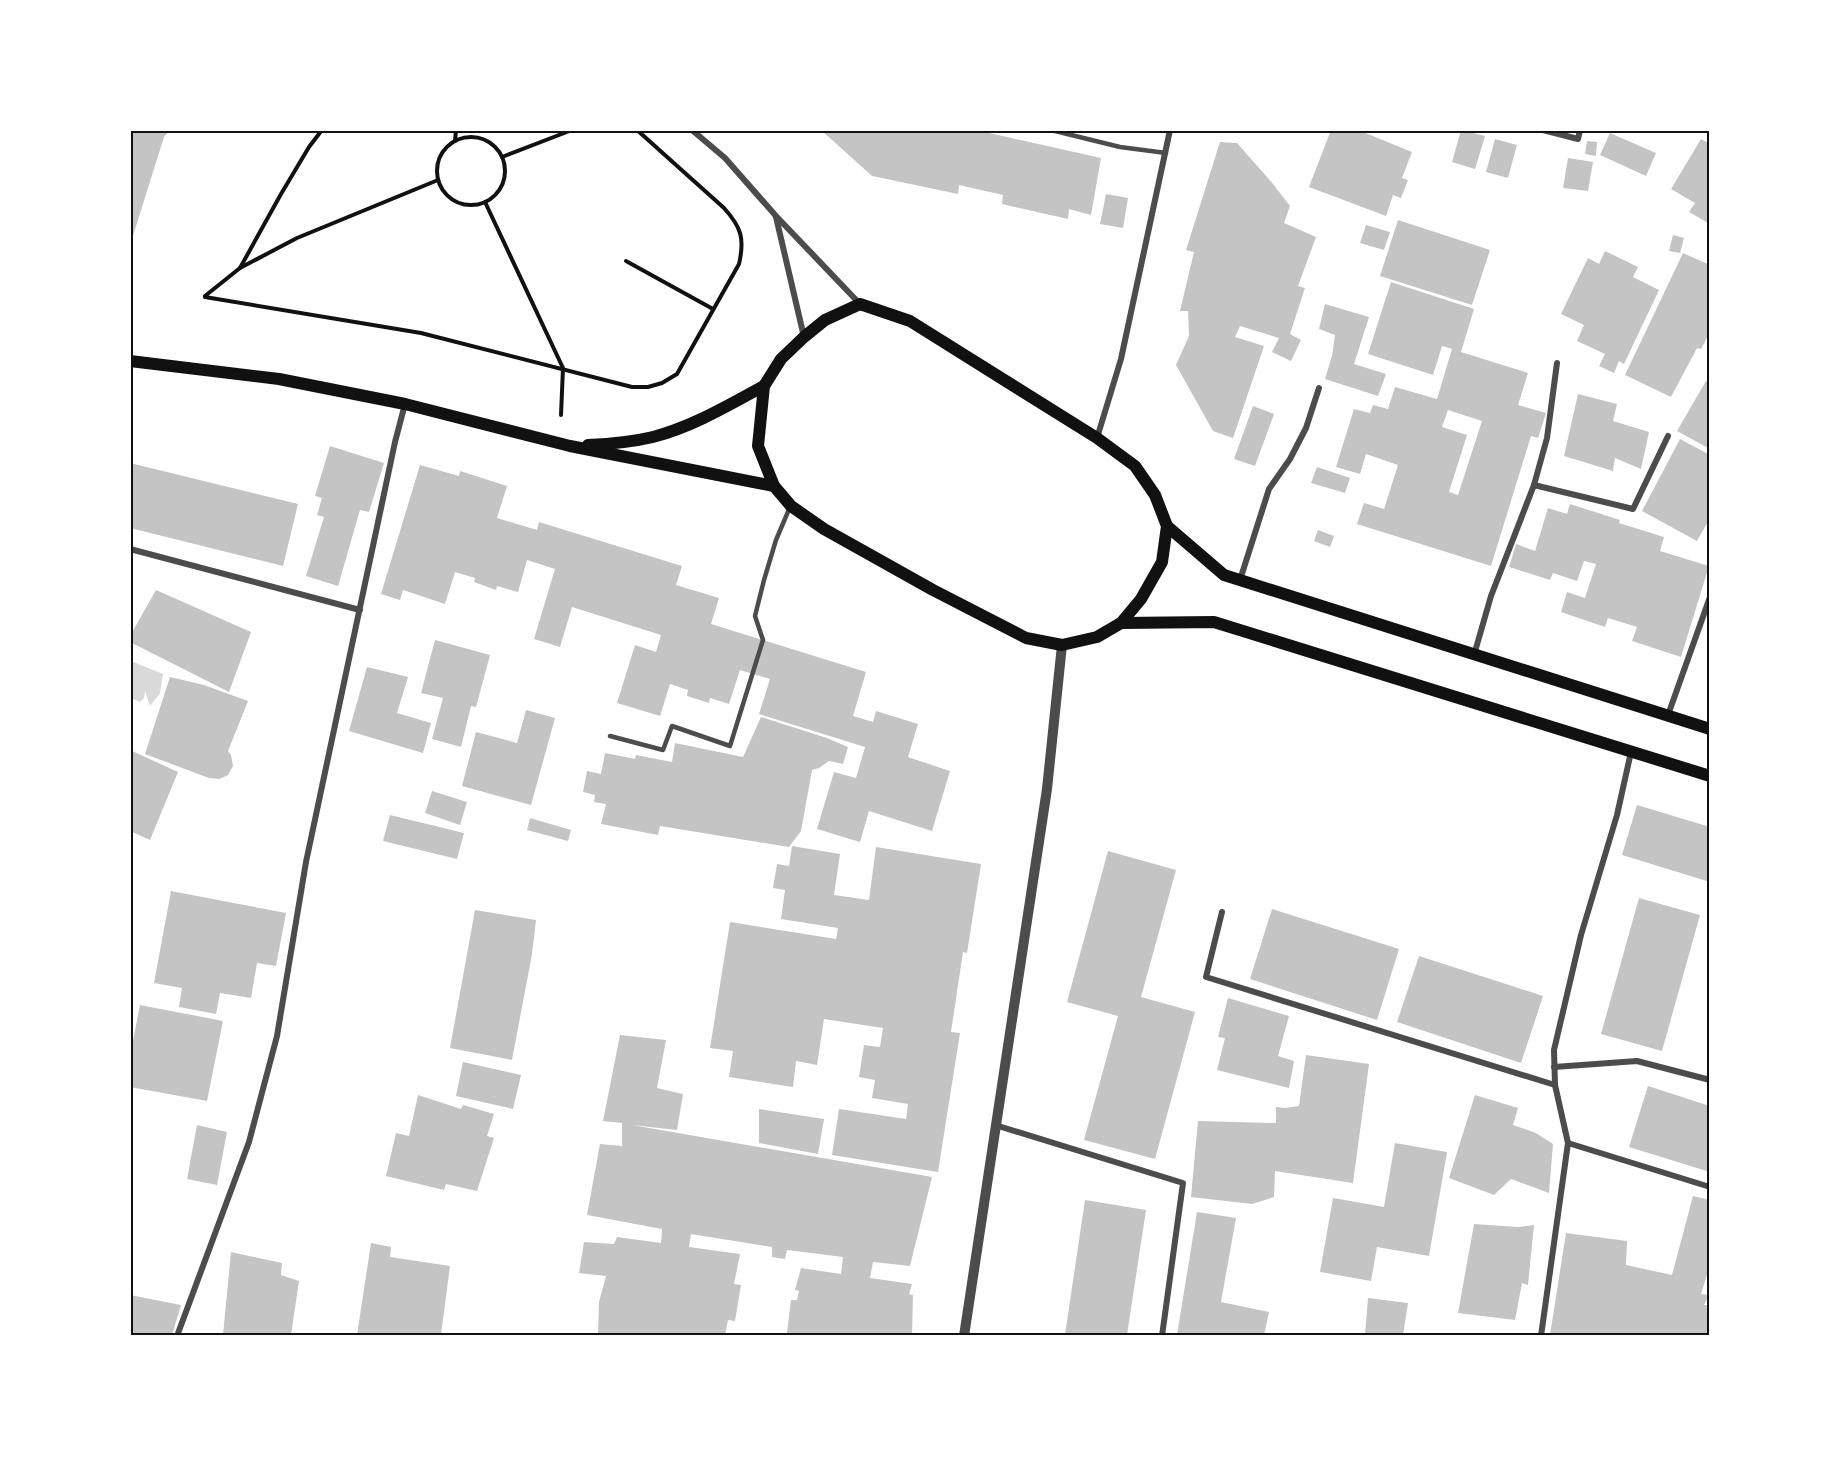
<svg xmlns="http://www.w3.org/2000/svg" width="1840" height="1466" font-family="Cabin,sans-serif">
<rect width="100%" height="100%" fill="#fff"/>
<path fill="#d9d9d9" d="M131 661 163 674 160 693 150 706 145 691 144 698 140 702 131 698Z"/>
<g fill="#c4c4c4" fill-rule="evenodd">
<path d="M130 130H170L164 137 131 242Z"/>
<path d="M821 130H976L1101 158 1091 215 1069 209 1068 219 1002 204 1003 195 959 185 958 194 872 176Z"/>
<path d="M1331 130H1358L1412 152 1402 178 1408 180 1401 198 1393 195 1386 216 1309 187Z"/>
<path d="M1461 130 1485 136 1475 169 1452 162Z"/>
<path d="M1610 133 1656 153 1646 176 1600 155Z"/>
<path d="M1495 139 1517 145 1508 178 1486 172Z"/>
<path d="M1701 139 1710 144V224L1689 212 1695 203 1671 189Z"/>
<path d="M1587 141 1597 142 1596 156 1585 154Z"/>
<path d="M1220 142 1237 143 1273 184 1290 206 1284 223 1316 237 1298 286 1305 288 1290 334 1301 340 1291 361 1272 352 1279 338 1240 326 1235 337 1264 346 1233 438 1213 431 1176 365 1189 336 1188 311H1180L1194 252 1186 250Z"/>
<path d="M1568 158 1593 162 1588 191 1563 188Z"/>
<path d="M1106 194 1128 198 1123 228 1100 224Z"/>
<path d="M1398 220 1490 250 1472 305 1380 276Z"/>
<path d="M1366 225 1390 232 1384 250 1360 243Z"/>
<path d="M1673 235 1684 238 1680 253 1669 251Z"/>
<path d="M1605 251 1638 267 1633 277 1659 290 1624 364 1619 361 1614 373 1599 366 1605 354 1577 341 1584 325 1561 314 1588 258 1599 264Z"/>
<path d="M1683 253 1710 265V332L1701 349 1697 348 1671 397 1625 375Z"/>
<path d="M1391 282 1474 309 1461 352 1528 373 1518 405 1546 413 1538 438 1531 436 1491 566 1357 524 1364 503 1384 509 1398 465 1366 454 1360 474 1336 467 1354 409 1370 413 1373 405 1388 409 1395 387 1437 399 1452 349 1442 346 1433 375 1368 354ZM1448 410 1482 421 1458 495 1449 492 1467 435 1442 427Z"/>
<path d="M1325 304 1369 317 1354 364 1386 374 1378 396 1325 379 1332 356 1335 335 1319 329Z"/>
<path d="M1706 381 1710 382V449L1677 431Z"/>
<path d="M1578 394 1617 404 1613 421 1649 432 1641 469 1615 458 1613 471 1564 456Z"/>
<path d="M1253 406 1274 414 1255 466 1234 459Z"/>
<path d="M1680 439 1710 455V518L1697 541 1642 511Z"/>
<path d="M330 446 384 463 369 512 360 510 338 586 306 576 324 517 317 515 322 498 315 496Z"/>
<path d="M130 463 298 504 283 566 130 528Z"/>
<path d="M420 465 459 476 460 471 507 486 497 518 537 530 539 522 682 566 676 585 719 598 711 624 866 672 853 716 873 722 876 711 918 724 908 757 950 771 932 831 869 811 860 842 817 829 834 772 856 778 865 747 759 714 770 679 740 670 729 704 710 698 709 703 687 696 688 690 670 684 660 716 617 703 635 645 656 652 661 635 572 607 560 647 534 639 555 569 527 560 518 592 497 586 496 590 474 582 475 578 455 572 445 604 403 590 400 600 381 594Z"/>
<path d="M1317 467 1350 478 1345 493 1311 483Z"/>
<path d="M1570 504 1620 520 1619 523 1664 537 1660 551 1709 566 1681 657 1632 641 1637 627 1608 618 1605 627 1561 612 1567 592 1585 598 1596 564 1584 561 1577 581 1553 573 1550 580 1509 567 1516 544 1535 551 1548 508 1567 514Z"/>
<path d="M1318 530 1334 536 1330 547 1314 541Z"/>
<path d="M156 590 251 632 229 692 130 642V636Z"/>
<path d="M435 640 490 655 476 707 471 706 461 747 432 739 443 698 421 693Z"/>
<path d="M367 667 408 677 397 713 431 723 423 753 349 731Z"/>
<path d="M170 677 204 685 248 701 228 751 231 755 233 766 228 775 224 777 219 779 209 778 145 754Z"/>
<path d="M526 710 555 718 531 805 462 786 476 732 517 743Z"/>
<path d="M761 717 827 738 848 747 843 764 829 761 819 768 812 770 801 831 789 847 660 826 658 835 601 824 606 804 594 802 595 795 583 792 587 771 601 774 605 753 635 759 636 755 672 762 675 743 743 757Z"/>
<path d="M130 750 178 772 150 840 130 831Z"/>
<path d="M432 791 467 802 460 825 425 813Z"/>
<path d="M1637 805 1710 827V882L1622 855Z"/>
<path d="M390 815 464 833 457 859 383 841Z"/>
<path d="M530 818 571 830 568 841 527 830Z"/>
<path d="M792 846 840 854 834 895 869 900 876 847 981 864 967 953 963 952 951 1032 960 1033 938 1172 832 1155 839 1109 906 1119 908 1104 872 1098 875 1080 859 1077 864 1045 880 1047 883 1028 824 1019 817 1065 796 1061 793 1087 729 1077 733 1051 710 1048 730 922 836 939 838 928 781 919 785 890 773 888 777 864 789 866Z"/>
<path d="M1108 851 1176 870 1141 997 1195 1012 1155 1159 1084 1140 1118 1016 1067 1002Z"/>
<path d="M171 891 286 913 276 966 257 963 251 998 220 993 216 1014 179 1007 182 988 154 983Z"/>
<path d="M1639 898 1700 915 1662 1051 1601 1034Z"/>
<path d="M1272 909 1399 949 1377 1020 1250 979Z"/>
<path d="M475 910 536 920 532 954 512 1060 450 1048Z"/>
<path d="M1419 956 1543 996 1521 1063 1397 1022Z"/>
<path d="M1228 998 1289 1016 1278 1056 1294 1061 1289 1088 1217 1070 1225 1038 1218 1037Z"/>
<path d="M140 1005 223 1021 207 1101 130 1087V1056Z"/>
<path d="M620 1035 666 1040 657 1088 683 1094 677 1130 632 1125 932 1177 910 1266 873 1262 870 1278 912 1284 909 1294 913 1295 912 1335H798V1334L787 1333 791 1300H797L799 1291 795 1290 801 1268 841 1274 843 1257 787 1250 785 1259 772 1257V1247L691 1234 689 1247 740 1254 734 1284 741 1285 735 1321 728 1320 725 1335H598L599 1302 606 1276 579 1273 584 1242 614 1244 617 1237 661 1243 662 1229 587 1215 600 1144 622 1146V1123L603 1121Z"/>
<path d="M1306 1055 1369 1064 1353 1183 1275 1171 1274 1197 1252 1204 1191 1197 1198 1121 1276 1123V1107L1285 1108 1299 1106Z"/>
<path d="M463 1062 521 1075 513 1109 456 1096Z"/>
<path d="M1648 1086 1710 1106V1172L1629 1147Z"/>
<path d="M418 1095 461 1109 463 1105 494 1114 487 1136 494 1138 477 1191 446 1184 444 1190 386 1176 396 1133 409 1136Z"/>
<path d="M1475 1095 1518 1108 1513 1125 1536 1133 1553 1144 1549 1193 1511 1179 1494 1195 1449 1178Z"/>
<path d="M759 1109 824 1119 818 1154 759 1143Z"/>
<path d="M197 1125 227 1132 217 1185 187 1179Z"/>
<path d="M1395 1143 1447 1152 1429 1256 1377 1247 1371 1281 1320 1272 1333 1198 1384 1207Z"/>
<path d="M1693 1196 1710 1200V1265L1701 1294 1709 1295 1704 1305 1710 1306V1335H1550L1566 1233 1627 1241 1626 1265 1672 1275Z"/>
<path d="M1085 1200 1146 1210 1127 1335H1065Z"/>
<path d="M1197 1212 1236 1218 1221 1302 1269 1312 1264 1335H1177Z"/>
<path d="M1474 1224 1518 1227 1534 1225 1528 1285 1522 1283 1515 1320 1458 1313Z"/>
<path d="M371 1243 391 1247 390 1257 450 1266 441 1335H357Z"/>
<path d="M231 1252 282 1263 281 1275 299 1281 291 1335H223Z"/>
<path d="M130 1295 181 1305 172 1335H130Z"/>
<path d="M1368 1298 1408 1303 1403 1335H1365Z"/>
</g>
<g fill="none" stroke-linecap="round" stroke-linejoin="round">
<g stroke="#111" stroke-width="4">
<circle cx="471" cy="171" r="34"/>
<path d="M455 141 456 130"/>
<path d="M502 157 572 130"/>
<path d="M485 202 563 368 561 415"/>
<path d="M626 261 713 309"/>
<path d="M240 268 297 238 438 180"/>
<path d="M205 296 240 268 281 194 309 147 322 130"/>
<path d="M205 297 421 333 632 387H648L662 383 677 374 739 264C745 238 741 227 724 208L637 130"/>
</g>
<g stroke="#4c4c4c" stroke-width="4.5">
<path d="M1051 130 1120 147 1166 153"/>
<path d="M610 736 663 750 672 726 730 746 763 640 755 616 764 580 776 540 790 507"/>
</g>
<g stroke="#4c4c4c" stroke-width="6">
<path d="M692 130 725 158 776 216 860 304"/>
<path d="M1543 130 1578 139 1580 130"/>
<path d="M776 217 804 337"/>
<path d="M1097 438 1121 359 1170 130"/>
<path d="M1534 485 1633 509 1668 436"/>
<path d="M130 549 360 610"/>
<path d="M1240 580 1269 489 1290 459 1306 428 1319 388"/>
<path d="M1474 655 1491 596 1534 485 1547 438 1557 363"/>
<path d="M1668 715 1710 597"/>
<path d="M1222 912 1206 977 1555 1085"/>
<path d="M1554 1067 1637 1061 1710 1080"/>
<path d="M995 1125 1183 1183 1162 1336"/>
<path d="M1568 1143 1710 1187"/>
<path d="M177 1336 249 1142 277 1036 306 862 395 442 405 404"/>
<path d="M1541 1336 1568 1143 1555 1085 1554 1050 1581 935 1617 815 1631 752"/>
</g>
<path stroke="#4c4c4c" stroke-width="10" d="M964 1336 1047 789 1062 645"/>
<g stroke="#111" stroke-width="12">
<path d="M860 304 910 321 1097 438 1135 466 1155 495 1167 526 1162 562 1141 599 1121 623 1097 637 1062 645 1026 638 933 590 824 529 791 506 774 486 758 446 764 386 781 359 804 337 825 320Z"/>
<path d="M130 361 279 379 405 404 570 446 774 486"/>
<path d="M588 445C610 444 632 442 653 437 692 427 729 405 764 386"/>
<path d="M1167 526 1224 575 1710 729"/>
<path d="M1121 623 1214 622 1710 776"/>
</g>
</g>
<rect width="1840" height="1466" fill="none" stroke="#ffffff" stroke-width="264"/>
<rect x="132" y="132" width="1576" height="1202" fill="none" stroke="#111" stroke-width="2"/>
</svg>
